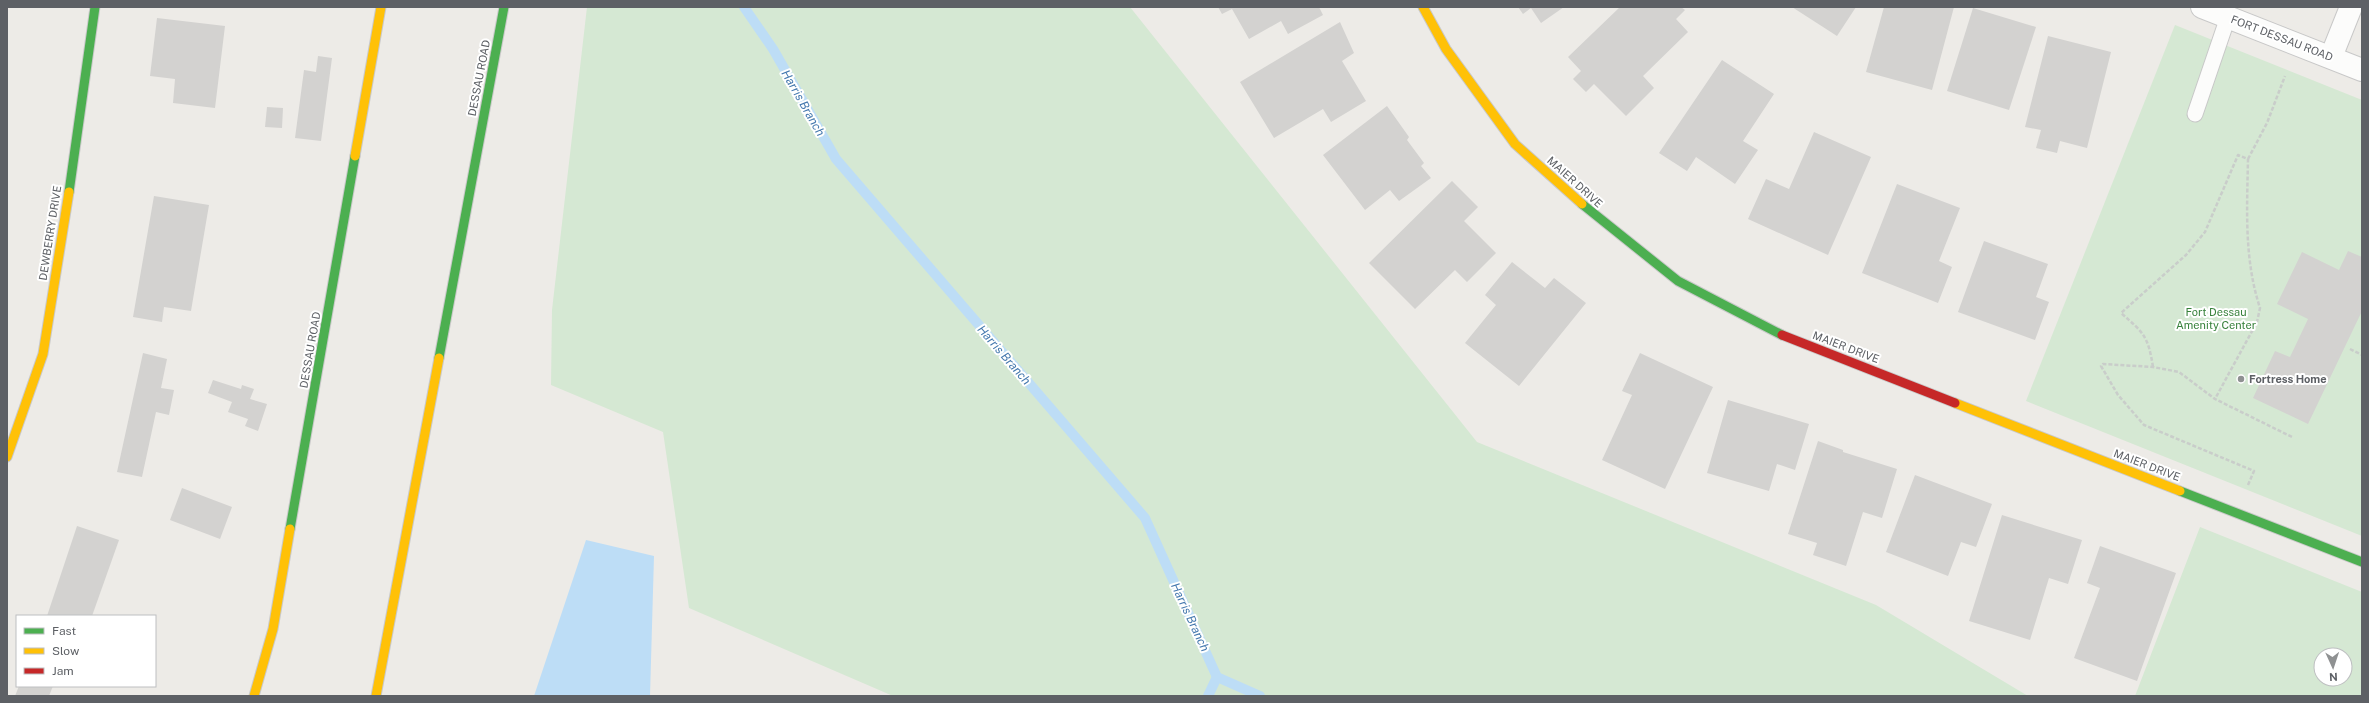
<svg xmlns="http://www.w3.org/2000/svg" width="2369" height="703" font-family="'Public Sans',sans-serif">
<rect width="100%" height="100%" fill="#edebe7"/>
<g fill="#d5e8d3" fill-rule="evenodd">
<path d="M587 7H1130L1477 442 1876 605 2028 696H893L689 608 663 432 551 385 552 310Z"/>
<path d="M2175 25 2362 100V536L2026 401Z"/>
<path d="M2200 527 2362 592V696H2135ZM2321 655H2345V679H2321Z"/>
</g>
<path fill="#bdddf6" d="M586 540 654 556 650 696H534Z"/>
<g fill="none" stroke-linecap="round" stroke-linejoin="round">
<g stroke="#bdddf6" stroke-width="10">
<path d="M744 7 773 49 836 159 1145 518 1217 677 1260 696"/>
<path d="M1208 696 1217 677"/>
</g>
</g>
<g fill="#d3d2d0">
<path d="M1218 7H1319L1323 15 1288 34 1281 21 1249 39 1232 9 1222 14Z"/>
<path d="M1518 7H1564L1541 23 1531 8 1523 14Z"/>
<path d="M1620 7H1681L1685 10 1676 19 1688 32 1643 76 1654 88 1626 116 1594 84 1586 92 1573 79 1581 71 1568 57Z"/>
<path d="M1792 7H1856L1837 36Z"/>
<path d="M1884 7H1954L1932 90 1866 72Z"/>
<path d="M1973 8 2036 27 2009 110 1947 91Z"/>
<path d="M157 18 225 26 215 108 173 103 175 79 150 76Z"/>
<path d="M1340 22 1354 53 1342 61 1366 101 1331 122 1323 109 1274 138 1240 82Z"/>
<path d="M2048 36 2111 52 2087 148 2060 141 2057 153 2036 148 2041 130 2025 127Z"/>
<path d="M318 56 332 58 321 141 295 138 304 70 316 72Z"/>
<path d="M1722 60 1774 94 1743 141 1758 150 1735 184 1696 157 1687 171 1659 153Z"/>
<path d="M1387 106 1409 137 1407 140 1424 163 1421 166 1431 178 1399 201 1390 190 1365 210 1323 155Z"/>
<path d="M267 107 283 108 282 128 265 127Z"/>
<path d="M1814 132 1871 157 1828 255 1748 219 1766 179 1789 189Z"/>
<path d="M1452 181 1478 207 1464 221 1496 253 1467 282 1455 270 1415 309 1369 263Z"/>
<path d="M1897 184 1960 208 1939 261 1952 267 1938 303 1862 273Z"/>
<path d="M154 196 209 205 191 311 164 307 162 322 133 317Z"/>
<path d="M1984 241 2048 264 2036 297 2049 302 2035 340 1958 312Z"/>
<path d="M2348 251 2362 257V311L2308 424 2253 398 2275 351 2290 357 2308 319 2277 304 2302 252 2339 270Z"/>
<path d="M1512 262 1545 288 1554 278 1586 303 1519 386 1465 343 1496 305 1485 295Z"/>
<path d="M143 353 167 359 161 388 174 390 169 415 156 412 142 477 117 472Z"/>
<path d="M1640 353 1713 387 1665 489 1602 460 1632 395 1622 391Z"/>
<path d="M213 380 241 389 242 385 254 389 250 399 267 404 258 431 245 426 248 419 228 412 232 402 208 393Z"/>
<path d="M1728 400 1809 424 1795 470 1777 464 1769 491 1707 473Z"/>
<path d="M1818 441 1843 450V452L1897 469 1882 518 1863 512 1846 566 1813 555 1817 543 1788 534Z"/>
<path d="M1915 475 1992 504 1976 547 1961 542 1948 576 1886 552Z"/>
<path d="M182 488 232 507 220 539 170 520Z"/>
<path d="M2002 515 2082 540 2068 584 2049 578 2030 640 1969 621Z"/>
<path d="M77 526 119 540 92 616H47Z"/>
<path d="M2100 546 2176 573 2137 681 2074 658 2100 588 2087 583Z"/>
<path d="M19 686H53L49 696H15Z"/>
</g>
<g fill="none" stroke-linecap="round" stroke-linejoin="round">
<defs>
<path id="lane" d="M2195 114 2228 17"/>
<g id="street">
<path d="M2202 7 2362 70"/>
<path d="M2331 57 2351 7"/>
</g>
<g id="fast">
<path d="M69 192 95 7"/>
<path d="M1582 204 1678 281 1782 335"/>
<path d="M439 358 504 7"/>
<path d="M2180 491 2362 562"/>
<path d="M290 529 355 156"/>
</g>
<g id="slow">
<path d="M1423 7 1446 49 1515 144 1582 204"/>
<path d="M355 156 381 7"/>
<path d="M1955 403 2180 491"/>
<path d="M7 457 43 354 69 192"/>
<path d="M254 696 273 629 290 529"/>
<path d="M376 696 439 358"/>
</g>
<path id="jam" d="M1782 335 1955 403"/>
</defs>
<use href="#lane" stroke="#c8c8c8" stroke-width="17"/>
<use href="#street" stroke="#c8c8c8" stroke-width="24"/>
<use href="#fast" stroke="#c9c9c9" stroke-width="11"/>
<use href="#slow" stroke="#c9c9c9" stroke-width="11"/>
<use href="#jam" stroke="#c9c9c9" stroke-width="11"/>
<g stroke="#c9cdca" stroke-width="2.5" stroke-dasharray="4 2" stroke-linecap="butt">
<path d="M2248 159 2267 123 2285 76"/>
<path d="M2350 349 2362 355"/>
<path d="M2153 367C2148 336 2144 333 2121 313L2186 255 2205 232 2238 155 2248 159C2247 210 2244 259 2260 308L2257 322 2215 399"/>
<path d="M2248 485 2254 471 2144 425 2118 395 2101 366 2103 364 2153 367 2179 372 2215 399 2292 437"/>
</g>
<use href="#lane" stroke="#fcfcfb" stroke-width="15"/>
<use href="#street" stroke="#fcfcfb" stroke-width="22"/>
<use href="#fast" stroke="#4caf50" stroke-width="9"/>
<use href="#slow" stroke="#ffc107" stroke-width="9"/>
<use href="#jam" stroke="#c62828" stroke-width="9"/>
</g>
<circle fill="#8f9192" stroke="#fff" stroke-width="1.5" cx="2241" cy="379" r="4"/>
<g text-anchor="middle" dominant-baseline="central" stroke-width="4" stroke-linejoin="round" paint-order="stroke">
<g font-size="11" fill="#5d6065" stroke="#fff">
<text transform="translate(2282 38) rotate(21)">FORT DESSAU ROAD</text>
<text transform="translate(479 78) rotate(-79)">DESSAU ROAD</text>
<text transform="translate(1575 182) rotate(42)">MAIER DRIVE</text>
<text transform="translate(50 233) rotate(-81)">DEWBERRY DRIVE</text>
<text transform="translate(1846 347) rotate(21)">MAIER DRIVE</text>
<text transform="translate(310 350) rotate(-80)">DESSAU ROAD</text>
<text transform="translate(2147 465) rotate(21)">MAIER DRIVE</text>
</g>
<g font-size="11" fill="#37813b" stroke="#fff">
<text x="2216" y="312">Fort Dessau<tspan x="2216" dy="13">Amenity Center</tspan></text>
</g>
<g font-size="11" font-weight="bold" fill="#5d6065" stroke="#fff" text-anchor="start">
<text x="2249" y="379">Fortress Home</text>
</g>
<g font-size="12" font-style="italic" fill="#4478ae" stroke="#fff">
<text transform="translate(803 103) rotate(60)">Harris Branch</text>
<text transform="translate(1004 355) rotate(49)">Harris Branch</text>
<text transform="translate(1190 617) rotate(65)">Harris Branch</text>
</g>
</g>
<rect width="2369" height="703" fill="none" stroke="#5d6065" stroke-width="16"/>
<rect x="16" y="615" width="140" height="72" fill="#ffffff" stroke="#bebfc1"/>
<rect x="24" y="628" width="20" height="6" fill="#4caf50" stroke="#bebfc1"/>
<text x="52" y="635" font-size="12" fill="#5d6065">Fast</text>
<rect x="24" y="648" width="20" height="6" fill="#ffc107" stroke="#bebfc1"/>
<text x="52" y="655" font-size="12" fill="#5d6065">Slow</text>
<rect x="24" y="668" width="20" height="6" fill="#c62828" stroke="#bebfc1"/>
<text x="52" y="675" font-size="12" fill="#5d6065">Jam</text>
<g transform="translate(2333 667) rotate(177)"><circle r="19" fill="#ffffff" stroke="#bebfc1"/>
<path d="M0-3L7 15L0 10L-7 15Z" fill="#8f9192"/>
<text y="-6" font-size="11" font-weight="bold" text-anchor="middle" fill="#5d6065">N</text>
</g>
</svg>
